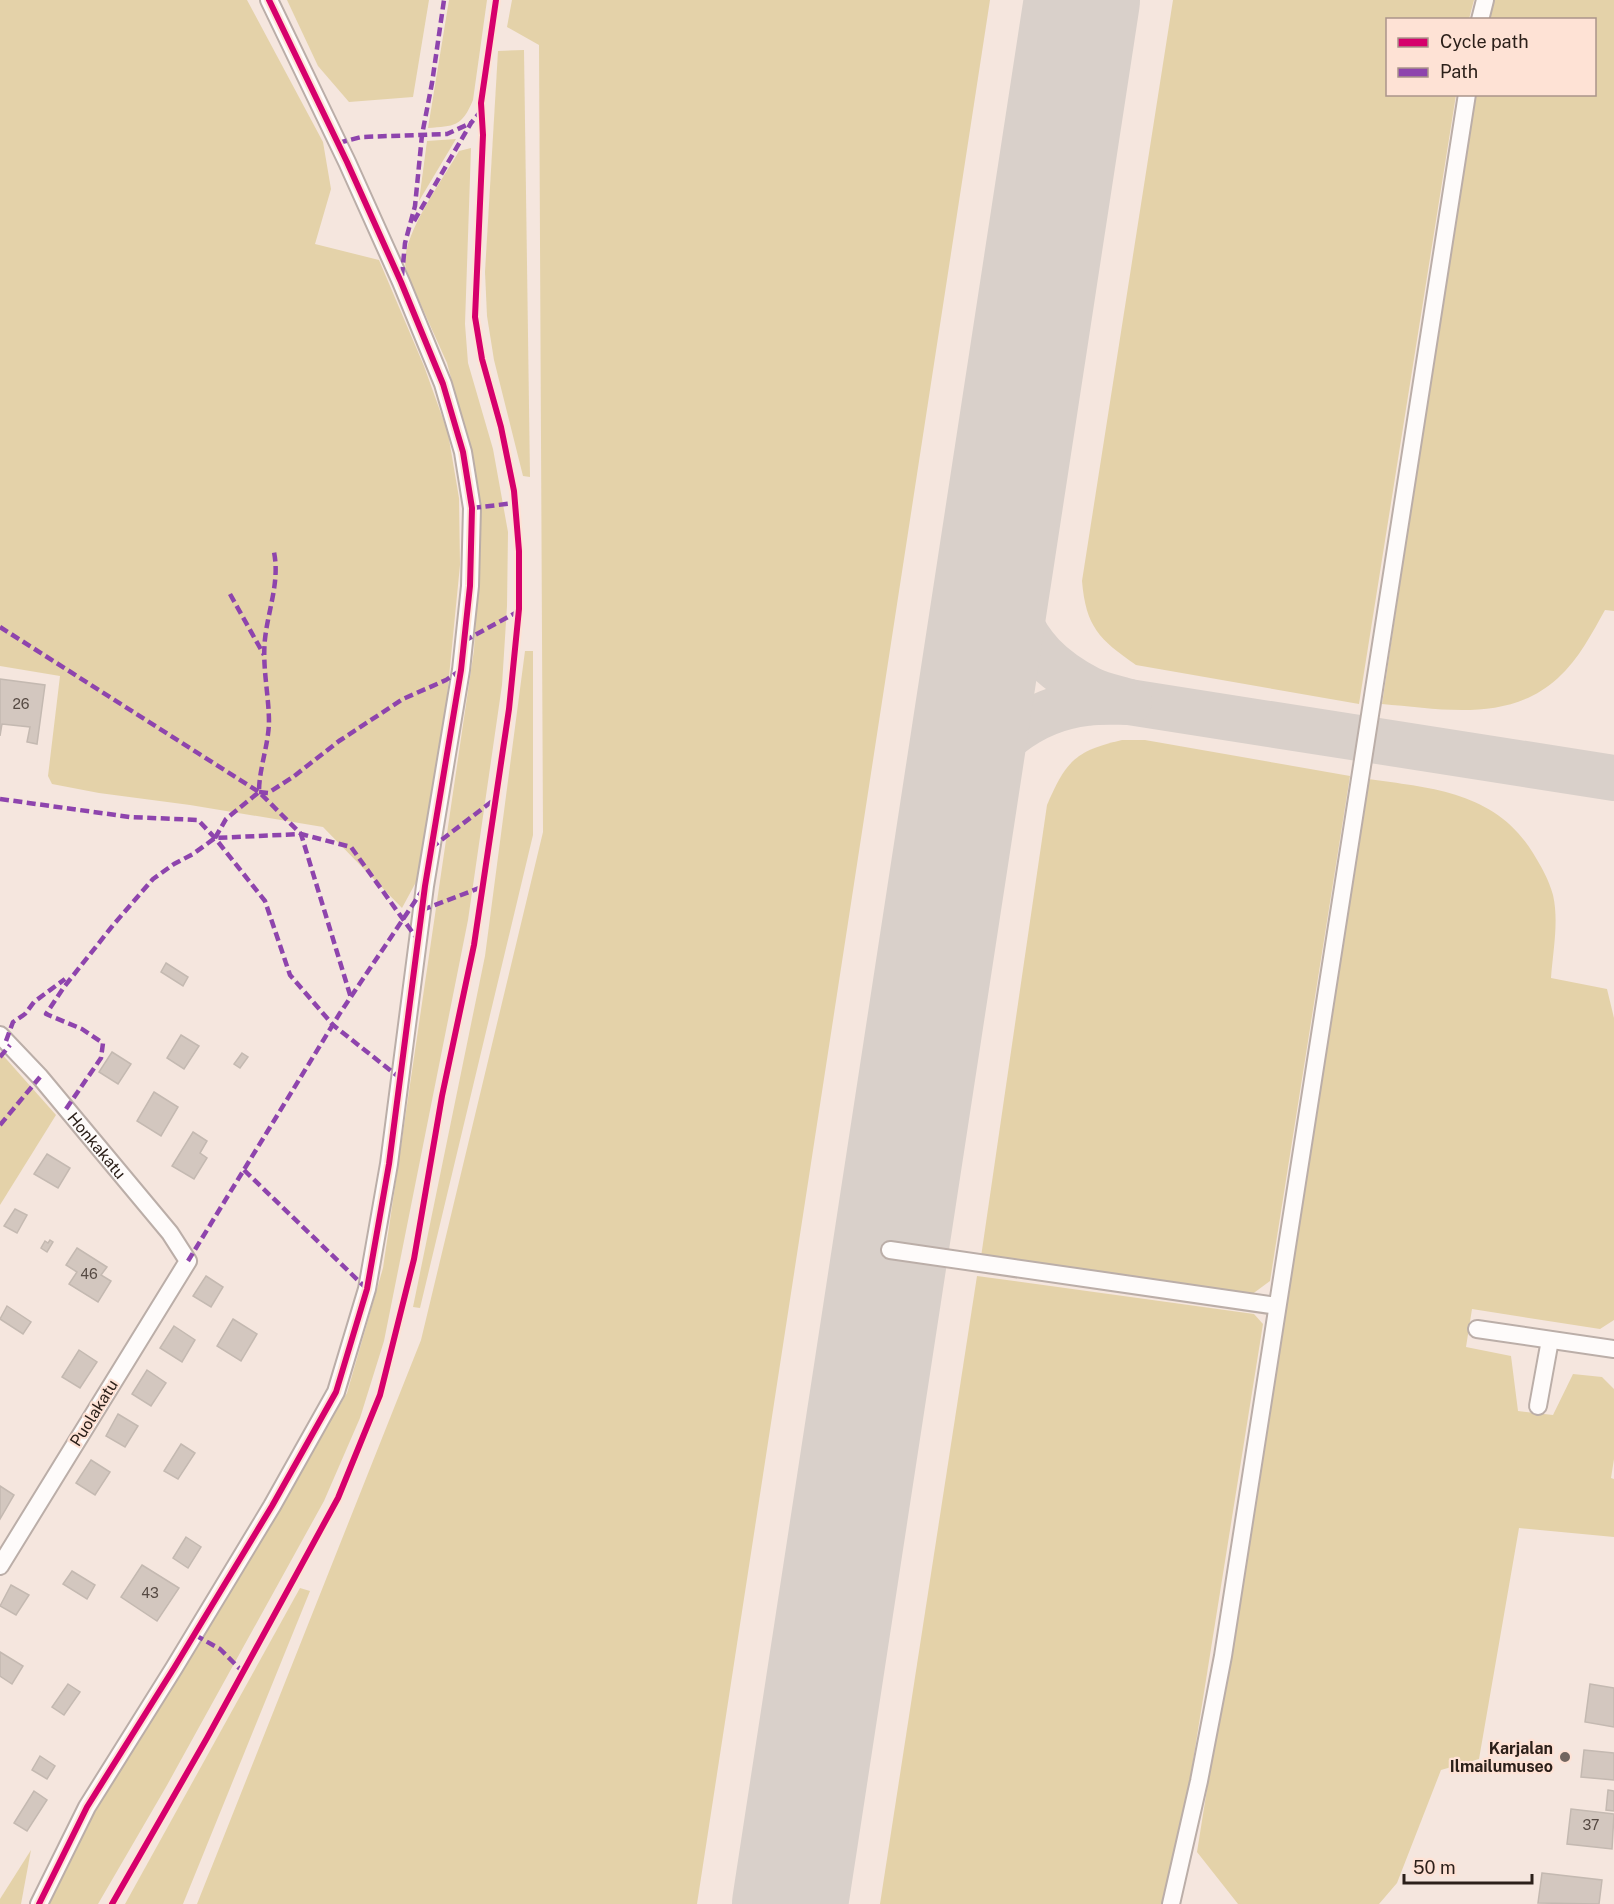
<svg xmlns="http://www.w3.org/2000/svg" width="1614" height="1904" font-family="'Public Sans',sans-serif">
<rect width="100%" height="100%" fill="#f5e6de"/>
<g fill="#e4d2a9">
<path d="M0 0H247L323 142 331 189 315 244 379 260 424 366 448 433 459 498 460 565 446 707 422 871 402 908 323 827 190 805 99 793 52 784 48 776 60 676 0 666Z"/>
<path d="M287 0H429L413 97 349 102 318 66Z"/>
<path d="M449 0H487L473 100C462 127 454 126 428 128Z"/>
<path d="M512 0H990L697 1904H197L421 1340 543 832 539 45 507 27Z"/>
<path d="M1173 0H1474L1469 19 1388 20V94L1456 95 1359 704 1136 665C1099 639 1086 627 1082 581Z"/>
<path d="M1490 0H1614V611L1605 610C1592 633 1579 659 1558 678 1509 723 1442 709 1382 704L1473 95 1594 94V20L1486 19Z"/>
<path d="M524 50 530 477 523 476 494 360 487 316 485 272 498 51Z"/>
<path d="M456 139 419 201 427 141Z"/>
<path d="M471 148 465 324 468 363 493 449 508 532 507 606 502 685 468 920 384 1341 360 1418 324 1501 166 1787 98 1904H45L58 1873 347 1393 383 1268 474 650 481 521 472 455 447 363 408 276C407 272 405 267 405 262 405 231 443 179 459 151Z"/>
<path d="M525 651H533V835L420 1308 413 1307 485 956Z"/>
<path d="M1122 740H1145L1350 776 1270 1281 1251 1295 981 1257 1047 805C1066 761 1075 751 1122 740Z"/>
<path d="M1368 779C1432 788 1496 792 1533 853 1541 866 1549 880 1553 895 1559 921 1553 951 1551 978L1607 989 1614 1018V1320L1600 1329 1472 1309 1466 1347 1511 1356 1518 1411 1553 1415 1573 1374 1602 1377 1614 1389V1459L1611 1478 1614 1479V1537L1519 1528 1479 1759 1441 1770 1397 1883 1379 1904H1238L1197 1852Z"/>
<path d="M0 1052 56 1115 0 1205Z"/>
<path d="M977 1276 1254 1314 1263 1324 1185 1811 1162 1904H880Z"/>
<path d="M300 1588 310 1591 183 1904H125Z"/>
<path d="M31 1850 21 1904H0V1899Z"/>
</g>
<g fill="none" stroke-linecap="round" stroke-linejoin="round">
<g stroke="#d9d0ca" stroke-width="46">
<path d="M1129 702 1614 778"/>
<path d="M955 830C957 821 958 812 961 803 979 749 1031 709 1087 703 1101 701 1115 702 1129 702 1116 698 1101 695 1089 689 1010 648 1005 594 1003 513"/>
</g>
<path stroke="#d9d0ca" stroke-width="116" d="M790 1904 1082 0"/>
</g>
<g fill="#d3c7bf" stroke="#c4b9b1" stroke-width="1.5">
<path d="M0 679 45 685 37 744 27 742 30 727 2 724 0 736Z"/>
<path d="M166 963 188 977 183 986 161 972Z"/>
<path d="M181 1035 199 1046 184 1069 167 1058Z"/>
<path d="M112 1052 131 1064 118 1084 99 1072Z"/>
<path d="M242 1053 248 1057 240 1068 234 1064Z"/>
<path d="M154 1092 178 1107 161 1136 137 1121Z"/>
<path d="M193 1132 207 1141 200 1153 207 1158 194 1179 172 1166Z"/>
<path d="M47 1154 70 1168 58 1188 34 1174Z"/>
<path d="M15 1209 27 1215 17 1233 4 1226Z"/>
<path d="M50 1240 53 1242 47 1252 41 1248 45 1241 48 1243Z"/>
<path d="M77 1248 107 1267 101 1275 111 1281 98 1302 69 1284 77 1272 66 1265Z"/>
<path d="M206 1276 223 1287 211 1307 193 1296Z"/>
<path d="M7 1306 31 1322 23 1334 0 1319Z"/>
<path d="M233 1319 257 1334 241 1361 217 1346Z"/>
<path d="M174 1326 195 1340 182 1362 160 1348Z"/>
<path d="M79 1350 97 1362 80 1388 62 1377Z"/>
<path d="M147 1370 166 1383 151 1406 132 1394Z"/>
<path d="M118 1414 138 1426 125 1447 106 1436Z"/>
<path d="M181 1444 195 1453 178 1479 164 1471Z"/>
<path d="M91 1460 110 1472 95 1495 76 1483Z"/>
<path d="M0 1486 14 1495 0 1519Z"/>
<path d="M186 1537 201 1547 188 1568 173 1558Z"/>
<path d="M142 1565 179 1588 157 1621 121 1597Z"/>
<path d="M72 1571 95 1585 87 1599 63 1584Z"/>
<path d="M11 1585 29 1595 16 1615 0 1606Z"/>
<path d="M0 1652 23 1666 12 1684 0 1676Z"/>
<path d="M68 1684 80 1692 64 1715 52 1707Z"/>
<path d="M1590 1684 1614 1688V1727L1585 1722Z"/>
<path d="M1584 1750 1614 1753V1780L1581 1777Z"/>
<path d="M40 1756 55 1766 47 1779 32 1770Z"/>
<path d="M1608 1790 1614 1791V1811L1606 1810Z"/>
<path d="M34 1791 47 1800 27 1831 14 1823Z"/>
<path d="M1571 1809 1614 1814 1612 1849 1567 1844Z"/>
<path d="M1542 1873 1602 1880 1599 1904 1538 1903Z"/>
</g>
<g fill="none" stroke-linecap="round" stroke-linejoin="round">
<defs>
<g id="minor">
<path d="M1480 20 1485 0"/>
<path id="s1" d="M0 1035 40 1077 170 1233 188 1261 0 1566"/>
<path d="M890 1250 1277 1306"/>
<path d="M1477 1329 1614 1349"/>
<path d="M1538 1406 1550 1340"/>
<path d="M39 1904 87 1807 174 1668 272 1506 336 1392 367 1289 389 1164 425 886 461 670 470 586 472 508 463 452 443 384 401 282 347 162 269 0"/>
<path d="M1171 1904 1199 1781 1223 1656 1467 94"/>
</g>
</defs>
<use href="#minor" stroke="#bbaea8" stroke-width="20"/>
<use href="#minor" stroke="#fefbfa" stroke-width="16"/>
<g stroke="#8e44ad" stroke-width="4.5" stroke-dasharray="9 4.5" stroke-linecap="butt">
<path d="M338 143 361 137 447 134 471 123"/>
<path d="M414 221 471 123 481 111"/>
<path d="M402 276 405 243 415 206 422 135 432 83 444 0"/>
<path d="M472 508 515 503"/>
<path d="M230 594 264 655"/>
<path d="M0 627 259 792 301 834 351 998"/>
<path d="M464 641 519 611"/>
<path d="M259 792 268 793 293 777 339 741 403 699 446 680 461 670"/>
<path d="M0 799 130 817 198 820 215 838 265 901 290 975 333 1025 400 1078"/>
<path d="M215 838 226 819 259 792C259 769 268 747 269 723 269 695 262 667 265 639 268 610 280 582 274 552"/>
<path d="M431 848 495 799"/>
<path d="M422 910 482 887"/>
<path d="M6 1041 13 1022 25 1014 34 1002 65 979"/>
<path d="M0 1057 10 1045"/>
<path d="M66 1109 101 1058 103 1043 82 1029 46 1014 64 987 114 924 153 879 174 864 193 854 215 838 301 834 351 847 418 940"/>
<path d="M0 1125 40 1077"/>
<path d="M244 1170 367 1289"/>
<path d="M188 1261 340 1013 422 891"/>
<path d="M195 1635 220 1649 243 1672"/>
</g>
<defs>
<g id="cycleway">
<path d="M39 1904 87 1807 174 1668 272 1506 336 1392 367 1289 389 1164 425 886 461 670 470 586 472 508 463 452 443 384 401 282 347 162 269 0"/>
<path d="M112 1904 207 1738 338 1498 380 1395 414 1259 442 1096 474 945 509 709 519 609V551L514 491 501 427 482 359 475 317 483 135 481 103 496 0"/>
</g>
</defs>
<use href="#cycleway" stroke="#fee2d5" stroke-width="10"/>
<use href="#cycleway" stroke="#d6006c" stroke-width="6"/>
</g>
<circle fill="#72655f" stroke="#fee2d5" stroke-width="2" cx="1565" cy="1757" r="6"/>
<g text-anchor="middle" dominant-baseline="central" stroke-width="4.5" stroke-linejoin="round" paint-order="stroke">
<g font-size="14" fill="#564a43">
<text x="21" y="704">26</text>
<text x="89" y="1274">46</text>
<text x="150" y="1593">43</text>
<text x="1591" y="1825">37</text>
</g>
<g font-size="16" fill="#2c201a" stroke="#fee2d5">
<text stroke="none"><textPath href="#s1" startOffset="147">Honkakatu</textPath></text>
<text transform="translate(94 1413) rotate(-58)">Puolakatu</text>
</g>
<g font-size="16" font-weight="bold" fill="#2c201a" stroke="#fee2d5" text-anchor="end">
<text x="1553" y="1748">Karjalan<tspan x="1553" dy="18">Ilmailumuseo</tspan></text>
</g>
</g>
<rect x="1386" y="18" width="210" height="78" fill="#fee2d5" stroke="#aa948a" stroke-width="1.5"/>
<rect x="1398" y="38" width="30" height="9" fill="#d6006c" stroke="#aa948a" stroke-width="1.5"/>
<text x="1440" y="48" font-size="18" fill="#2c201a">Cycle path</text>
<rect x="1398" y="68" width="30" height="9" fill="#8e44ad" stroke="#aa948a" stroke-width="1.5"/>
<text x="1440" y="78" font-size="18" fill="#2c201a">Path</text>
<path d="M1404 1874v9h128v-9" fill="none" stroke="#2c201a" stroke-width="3"/>
<text x="1413" y="1874" font-size="18" fill="#2c201a" stroke="#fee2d5" stroke-width="4.5" paint-order="stroke">50 m</text>
</svg>
